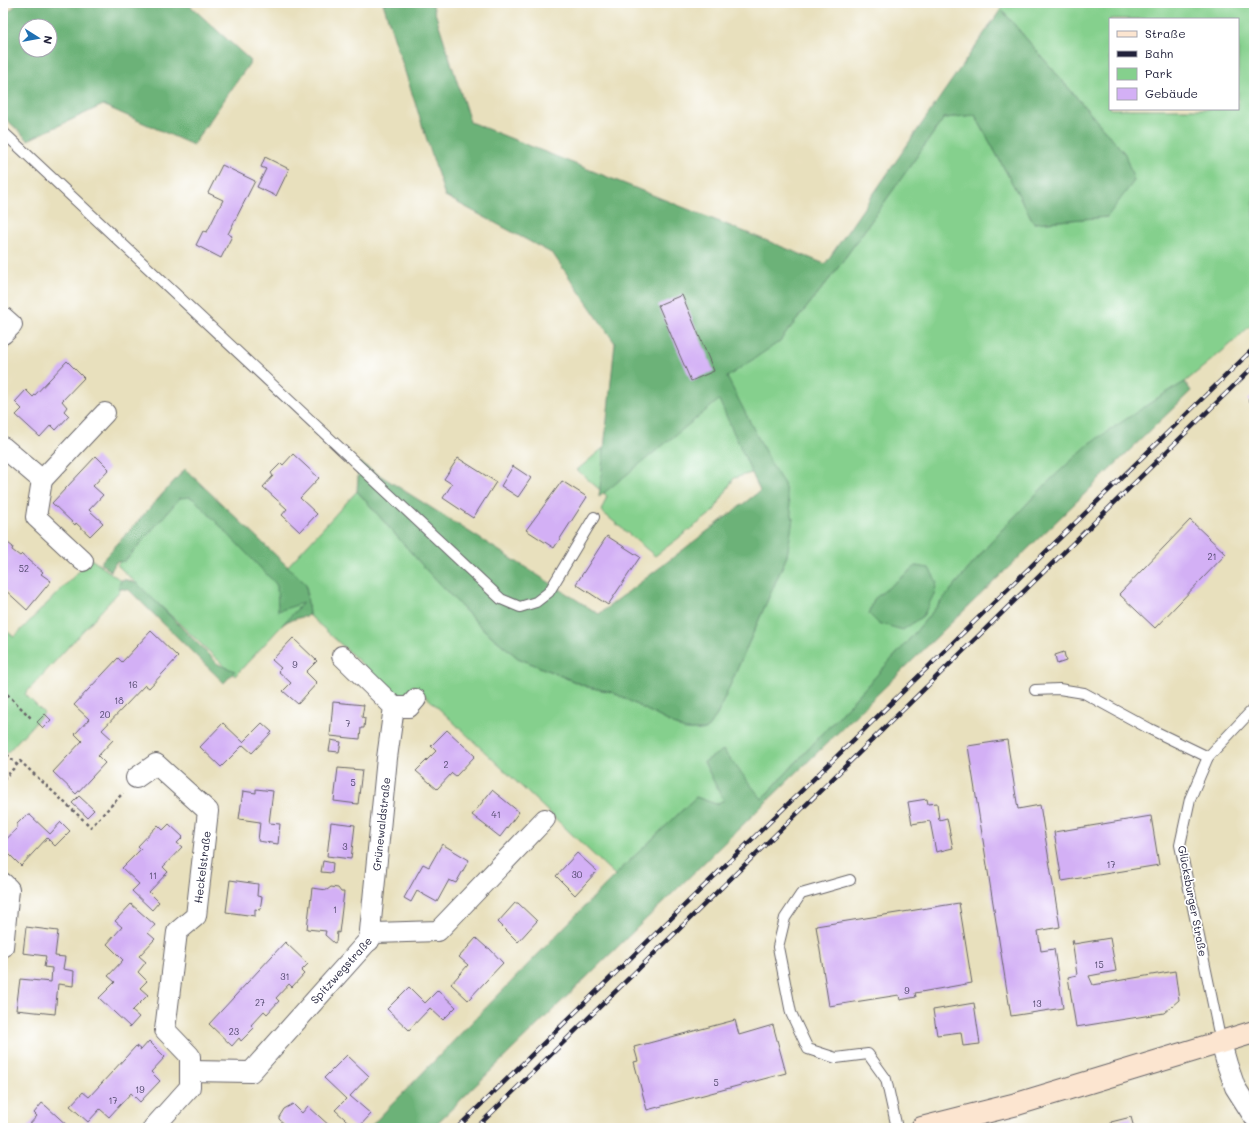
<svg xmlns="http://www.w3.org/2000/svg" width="1257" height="1131" font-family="Mali,sans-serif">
<rect width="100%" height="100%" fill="#fff"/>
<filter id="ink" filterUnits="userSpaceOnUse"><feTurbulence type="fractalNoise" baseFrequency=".025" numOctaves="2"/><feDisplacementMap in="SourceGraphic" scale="8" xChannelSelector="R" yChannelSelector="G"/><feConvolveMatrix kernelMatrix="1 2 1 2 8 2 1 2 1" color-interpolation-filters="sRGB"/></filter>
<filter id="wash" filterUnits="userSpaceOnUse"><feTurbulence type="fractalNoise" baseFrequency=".012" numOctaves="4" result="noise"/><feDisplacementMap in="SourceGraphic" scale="16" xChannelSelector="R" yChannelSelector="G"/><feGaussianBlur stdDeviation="0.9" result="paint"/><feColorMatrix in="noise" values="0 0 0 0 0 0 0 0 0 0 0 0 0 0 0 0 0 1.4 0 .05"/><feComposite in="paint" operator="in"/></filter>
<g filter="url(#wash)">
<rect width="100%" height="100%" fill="#e8e0bd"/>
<g fill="#85d08d" stroke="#547964" fill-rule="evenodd">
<path d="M1005 3H1254V322L1231 344 1185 382 1159 397 1048 482 997 535 902 648 761 800 723 750 718 790 725 800 716 805 696 797 615 875 414 685 400 699 309 615 306 584 287 567 357 491 430 574 482 628 518 658 587 687 612 692 685 730H706L717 715 787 556 773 467 734 478 713 512 655 556 601 511 607 496 577 470 666 395 779 342 835 272 944 118 975 115 1034 223 1107 217 1125 154 1001 9ZM1110 19H1238V109H1110Z"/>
<path d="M186 491 304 602 235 676 117 565Z"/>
<path d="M91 559 126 584 25 694 44 713 3 757V628L14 637Z"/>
<path d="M1006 1122 1014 1128H982Z"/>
</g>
<g fill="#6cb278" stroke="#476a5a" fill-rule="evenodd">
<path d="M18 3H187L251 61 193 145 103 105 28 140 3 116V17ZM26 26H50V50H26Z"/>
<path d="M383 3H432L470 122 825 264 1001 9 1125 154 1134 181 1107 217 1034 223 975 115 944 118 835 272 779 342 727 377 773 467 784 484 793 519 787 556 717 715 706 730H685L612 692 588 687 518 658 482 628 430 574 357 491 359 462 599 614 760 491 719 400 599 497 615 343 553 254 445 196Z"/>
<path d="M1185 382 1191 391 761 807 432 1128H369L615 875 696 797 716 804 724 800 718 790 704 762 723 750 762 799 902 648 997 535 1048 482 1089 444 1159 397Z"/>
<path d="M185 469 306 584 309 615 288 621 282 625 303 603 278 611 277 586 275 583 195 500 190 497 180 498 125 561 116 562 111 571 100 563Z"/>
<path d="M916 566 929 568 937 582 934 594 923 616 903 630 878 623 869 614 874 599Z"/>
<path d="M121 580H127L138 584 218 664 235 671 224 683 129 590 118 588Z"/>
</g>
<g id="blocks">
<g fill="#d3b0f5">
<path d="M265 157 289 169 276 196 257 187 266 169 261 167Z"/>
<path d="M222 165 255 181 228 234 232 236 221 258 196 245 203 231 207 232 223 200 208 193Z"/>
<path d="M682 295 714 371 691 381 658 305Z"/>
<path d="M67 361 84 378 62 401 67 407 64 411 69 416 56 430 51 425 40 437 16 415 22 409 15 402 26 390 33 397Z"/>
<path d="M1254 394V405L1248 400Z"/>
<path d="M293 454 319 478 300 498 317 514 300 532 282 515 287 509 263 487 273 476 271 473 281 463 283 465Z"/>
<path d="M96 456 109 469 93 486 103 495 89 510 103 523 90 536 76 523 75 525 52 503Z"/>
<path d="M458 458 496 482 473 518 443 498 452 484 444 479Z"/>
<path d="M513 466 531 478 518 497 501 486Z"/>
<path d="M562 481 587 497 554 548 526 530Z"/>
<path d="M1190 520 1226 554 1155 628 1119 594Z"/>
<path d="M607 536 640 557 608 605 576 584Z"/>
<path d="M3 539 13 547 12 550 20 556 22 554 43 572 41 574 51 581 27 610 3 588Z"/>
<path d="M151 631 178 657 149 688 145 685 102 730 113 740 98 756 105 763 76 794 53 772 82 741 75 734 89 719 74 705 118 658 122 662Z"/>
<path d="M293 638 317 661 306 672 317 683 298 704 283 691 291 683 278 671 281 668 272 660Z"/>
<path d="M1064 652 1066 661 1057 664 1055 655Z"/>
<path d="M333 702 364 705 362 717 365 718 364 728H361L360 739 330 736Z"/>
<path d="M45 714 51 720 43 728 37 722Z"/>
<path d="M223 723 243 742 262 723 272 732 252 753 243 745 221 767 200 747Z"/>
<path d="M447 730 475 756 456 776 452 773 437 789 416 771 436 751 431 746Z"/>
<path d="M331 740 341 742 339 752 329 751Z"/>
<path d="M1007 740 1018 809 1040 805 1060 927 1038 931 1041 951 1054 949 1063 1008 1011 1016 968 746Z"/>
<path d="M338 768 362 770 358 804 334 801Z"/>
<path d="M256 789 273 791 269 823 280 824 278 844 258 841 260 822 239 819 243 791 256 793Z"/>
<path d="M492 790 519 812 500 837 472 815Z"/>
<path d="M79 796 94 810 87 817 72 803Z"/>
<path d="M927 799 928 804 937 803 939 820 947 818 953 848 936 852 930 821 912 824 908 802Z"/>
<path d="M30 815 50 834 61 822 70 831 55 846 47 838 21 866 3 848V843L17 828V824L25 816Z"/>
<path d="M1151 816 1159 865 1062 881 1054 832Z"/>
<path d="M331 822 355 825 351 859 327 856Z"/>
<path d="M169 824 183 837 177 843 182 847 163 867 168 872 149 892 159 902 152 910 132 891 139 884 122 868 141 849 138 846 158 825 163 830Z"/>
<path d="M442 844 469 860 456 883 449 880 437 902 417 891 411 902 404 898 423 864 429 867Z"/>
<path d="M577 853 597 871 575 895 556 876Z"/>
<path d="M323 861 333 863 332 873 321 872Z"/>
<path d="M230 880 258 884 257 896 262 897 260 910 255 909V916L226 912Z"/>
<path d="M331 887 338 888 341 892H344L339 933 337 932 336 942 334 943 325 935 326 931 307 929 312 888 327 890Z"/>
<path d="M515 903H518L537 921 518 942 498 922Z"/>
<path d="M959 903 972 983 915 993 916 997 900 1000 899 995 829 1006 816 926Z"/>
<path d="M131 904 155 925 148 933 155 939 139 956 146 962 138 972 147 981 140 988 148 995 132 1011 139 1017 130 1027 99 998 115 982 108 976 123 960 107 944 122 927 115 921Z"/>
<path d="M26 927 58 931 55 956 65 957 63 969 74 971 73 986 58 984 55 1014 16 1010 20 979 51 982 52 968 44 967 46 956 23 953Z"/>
<path d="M476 938 487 948H489L503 963 468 1000 451 984 468 965 459 957Z"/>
<path d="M1110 938 1116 971 1089 976 1093 985 1175 971 1179 1000 1164 1013 1076 1027 1068 977 1077 975 1072 940H1073L1074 944Z"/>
<path d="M285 942 308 964 301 971 304 974 292 987 289 984 276 998 279 1001 267 1014 264 1011 251 1025 254 1028 241 1041 239 1038 232 1046 209 1024Z"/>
<path d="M409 987 425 1003 438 990 456 1007 443 1020 430 1008 409 1030 387 1009Z"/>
<path d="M974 1003 980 1044 963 1046 961 1032 937 1035 933 1010Z"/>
<path d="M735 1020 739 1035 773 1025 786 1073 647 1110 634 1062 638 1061 634 1047Z"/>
<path d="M149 1041 165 1057 151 1072 160 1081 140 1102 131 1093 109 1117 100 1109 88 1122 70 1106 83 1092 89 1097 136 1046 141 1050Z"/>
<path d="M347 1055 369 1076 350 1096 371 1114 358 1128H355L335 1110 346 1099 324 1078Z"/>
<path d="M42 1103 46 1106 70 1128H30L28 1126 37 1116 34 1113Z"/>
<path d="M293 1104 302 1113 308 1106 332 1128H287L288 1127 279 1119V1117L284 1109Z"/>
<path d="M1131 1117 1134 1128H1113L1111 1122Z"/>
</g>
</g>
</g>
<g filter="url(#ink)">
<use href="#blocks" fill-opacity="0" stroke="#676468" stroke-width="1"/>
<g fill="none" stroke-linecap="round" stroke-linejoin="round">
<defs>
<g id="lane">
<path d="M3 132 501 599 520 607 536 602 549 592 594 517"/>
<path d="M1035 690 1059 689 1084 693 1150 729 1208 757"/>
<path d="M850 880 801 894 785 918 778 947 791 1013 808 1049 836 1058 868 1054 886 1079 897 1128"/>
<path d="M1221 1043 1180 845 1190 799 1208 757 1254 708"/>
</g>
<g id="street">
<path d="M3 317 12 325 3 334"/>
<path d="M3 447 42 480 105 413"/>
<path d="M42 480 36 517 83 561"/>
<path d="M342 656 394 707 387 758 369 941"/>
<path d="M394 707H409L416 699"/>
<path d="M136 778 156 764 208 811 196 916 177 932 165 1030 190 1056V1071"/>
<path d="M3 883 9 889 3 947"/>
<path d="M1221 1043 1227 1064 1235 1087 1254 1117"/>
<path d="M153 1128 190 1087V1071L251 1072 375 933 438 931 545 819"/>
</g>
<path id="secondary" d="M922 1128 1017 1104 1254 1032"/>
</defs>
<use href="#lane" stroke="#676468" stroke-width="12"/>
<use href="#street" stroke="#676468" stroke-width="22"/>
<use href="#secondary" stroke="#676468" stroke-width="24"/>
<g stroke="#676468" stroke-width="2.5" stroke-dasharray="3 3" stroke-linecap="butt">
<path d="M3 690 32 719"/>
<path d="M3 750 17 765"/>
<path d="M3 778 6 777 20 761 91 827 123 793"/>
</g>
<use href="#lane" stroke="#fff" stroke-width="10"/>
<use href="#street" stroke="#fff" stroke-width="20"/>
<use href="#secondary" stroke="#fce5d0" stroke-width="22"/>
<defs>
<g id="rail">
<path d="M457 1128 1254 348"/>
<path d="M476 1128 1254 366"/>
</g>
</defs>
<use href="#rail" stroke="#22223b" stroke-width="4.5"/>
<use href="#rail" stroke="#fff" stroke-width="3" stroke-dasharray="9" stroke-linecap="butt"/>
</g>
</g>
<g text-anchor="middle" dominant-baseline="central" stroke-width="3.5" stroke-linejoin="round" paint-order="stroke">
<g font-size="9" fill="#4e466a">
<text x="1212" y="556">21</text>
<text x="24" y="568">52</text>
<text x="295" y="664">9</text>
<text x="133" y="684">16</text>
<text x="119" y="700">18</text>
<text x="105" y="714">20</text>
<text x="348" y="723">7</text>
<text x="446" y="764">2</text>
<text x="353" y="782">5</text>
<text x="496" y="814">41</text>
<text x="345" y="846">3</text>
<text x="1111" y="864">17</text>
<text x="577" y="874">30</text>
<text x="153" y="875">11</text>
<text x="335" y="909">1</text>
<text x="1099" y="964">15</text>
<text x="285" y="976">31</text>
<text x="907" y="990">9</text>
<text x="260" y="1002">27</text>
<text x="1037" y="1003">13</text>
<text x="234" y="1031">23</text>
<text x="716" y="1082">5</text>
<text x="140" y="1089">19</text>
<text x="113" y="1100">17</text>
</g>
<g font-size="11" fill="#22223b" stroke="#fff">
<text transform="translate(381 824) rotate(-84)">Grünewaldstraße</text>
<text transform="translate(202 867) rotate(-83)">Heckelstraße</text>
<text transform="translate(1193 901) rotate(79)">Glücksburger Straße</text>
<text transform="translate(341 970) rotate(-48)">Spitzwegstraße</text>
</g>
</g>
<rect width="1257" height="1131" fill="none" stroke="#fff" stroke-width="16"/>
<rect x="1109" y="18" width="130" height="92" fill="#ffffff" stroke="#a7a7b1"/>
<rect x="1117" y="31" width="20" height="6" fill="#fce5d0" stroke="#a7a7b1"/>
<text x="1145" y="38" font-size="12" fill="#22223b">Straße</text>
<rect x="1117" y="51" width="20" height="6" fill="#22223b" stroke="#a7a7b1"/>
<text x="1145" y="58" font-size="12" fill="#22223b">Bahn</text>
<rect x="1117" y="68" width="20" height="12" fill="#85d08d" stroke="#a7a7b1"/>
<text x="1145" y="78" font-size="12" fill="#22223b">Park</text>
<rect x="1117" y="88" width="20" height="12" fill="#d3b0f5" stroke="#a7a7b1"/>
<text x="1145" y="98" font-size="12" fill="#22223b">Gebäude</text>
<g transform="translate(38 38) rotate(101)"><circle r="19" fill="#ffffff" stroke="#a7a7b1"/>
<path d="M0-3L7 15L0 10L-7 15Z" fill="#1f6fb2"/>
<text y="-6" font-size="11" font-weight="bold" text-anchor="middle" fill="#22223b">N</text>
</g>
</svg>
